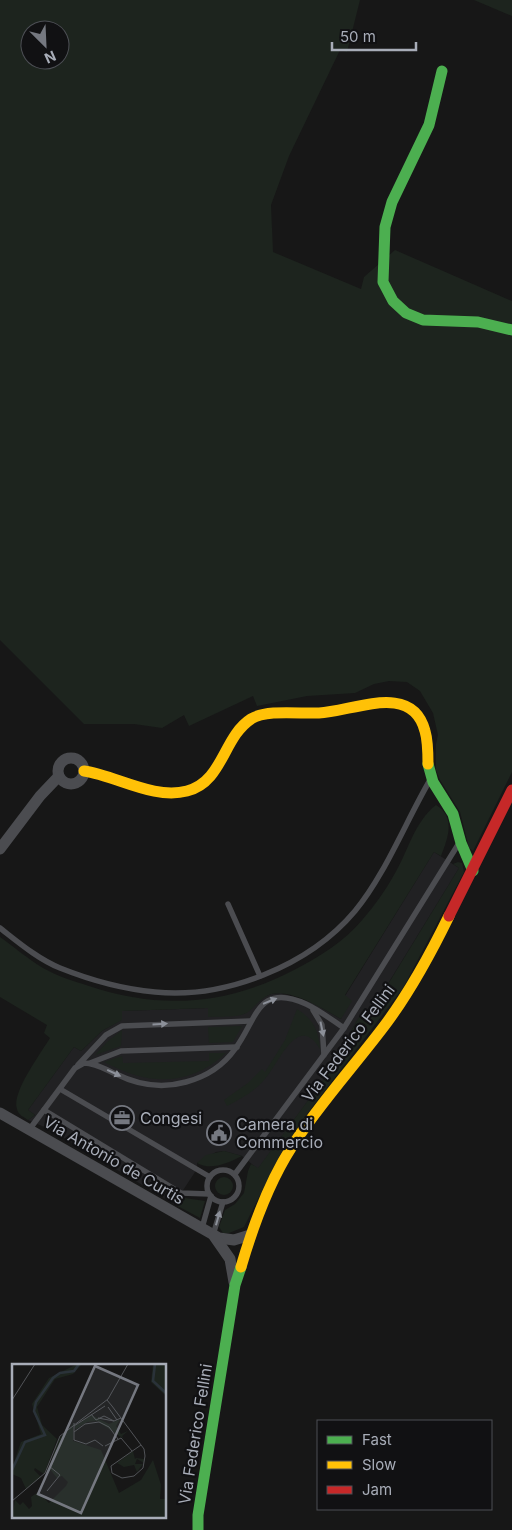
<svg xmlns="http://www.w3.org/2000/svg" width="512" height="1530" font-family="Inter,sans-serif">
<rect width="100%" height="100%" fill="#171717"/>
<path fill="#212123" d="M434 852 459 868 370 1013 364 1009 350 1033 355 1037 258 1169 242 1156 224 1151 216 1152 197 1163V1169L174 1204 49 1129 28 1120 35 1115 28 1110 74 1047 81 1051 102 1031 121 1020V1011L208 1008V1016L244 1014 264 997 271 994 281 993 313 1003 341 1019 345 996Z"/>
<g fill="#1d241e" fill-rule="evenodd">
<path d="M0 0H360L347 52 340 50 289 156 271 205 273 252 361 289 364 277 395 250 512 301V772L473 851 469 848 460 812 440 780 436 770V744L438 735 433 713 420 691 407 682 389 681 374 684 355 693 307 696 257 706 253 696 189 726 184 715 162 728 134 724H84L0 640ZM30 30H60V60H30Z"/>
<path d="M474 0H512V16Z"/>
<path d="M436 805C456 817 448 838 441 856L434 852 345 995 352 1001 341 1019C323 1009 285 984 265 997 258 1001 251 1012 244 1014 234 1018 219 1016 208 1017V1008L122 1011V1020L102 1031 81 1051 74 1047 28 1110 35 1115 28 1120C24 1117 18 1115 17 1109 11 1093 41 1053 50 1038L44 1033 47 1025 0 997V937C14 947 28 959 43 968 57 976 73 981 89 986 160 1010 227 1005 294 970 319 957 345 941 363 919 375 905 385 891 394 875 408 852 414 822 436 805Z"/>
<path d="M458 862 462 863 464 872 403 988 304 1118 280 1155 244 1227 229 1233H223L219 1227 225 1210 235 1204 244 1193 248 1171 251 1164 258 1168 355 1037 350 1033 364 1008 371 1012 459 868 453 864Z"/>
<path d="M297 1009C313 1019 319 1031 320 1049 298 1012 279 1063 265 1079 255 1091 241 1099 227 1106L224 1100 248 1083 262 1069 265 1072 285 1040Z"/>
<path d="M242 1026 233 1042 209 1043 208 1027Z"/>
<path d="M122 1030 121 1046 95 1055 107 1042Z"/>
<path d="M209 1053H226C188 1088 147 1085 104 1062L122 1056 123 1063 209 1061Z"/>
<path d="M224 1151 242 1156C228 1163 211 1171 197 1163L206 1155Z"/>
<circle cx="224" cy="1186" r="9"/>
<path d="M178 1197 205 1201 200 1218 174 1204Z"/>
</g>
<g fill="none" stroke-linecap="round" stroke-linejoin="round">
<g stroke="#4b4c50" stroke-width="5.5">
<path d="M228 904 260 976"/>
<path d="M0 928C18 942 38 959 60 968 90 980 122 989 155 992 225 999 309 966 355 911 385 875 406 821 430 780"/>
<path d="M313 1010 322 1025 324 1055"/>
<path d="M90 1063 121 1051 237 1047"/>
<path d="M78 1065 106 1035 122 1026 250 1021"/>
<path d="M60 1089 210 1177"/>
<path d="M44 1110 181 1193 209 1194"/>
<path d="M29 1130 75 1068 84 1063C95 1063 105 1069 116 1074 138 1085 161 1089 186 1082 205 1077 223 1066 235 1049 257 1020 257 982 306 1004 319 1010 332 1020 344 1028"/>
<circle cx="223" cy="1186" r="16"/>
<path d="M235 1174 344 1028 459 843"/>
<path d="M202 1228 211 1196"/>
<path d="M213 1235 223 1202"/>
</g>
<g stroke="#4b4c50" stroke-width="11">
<circle cx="71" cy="771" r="13"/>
<path d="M0 849 40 796 59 776"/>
<path d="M0 1113 219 1238 234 1240 250 1235"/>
<path d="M214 1236 230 1259 234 1282"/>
</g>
<g stroke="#4caf50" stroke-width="11">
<path d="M442 71 429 125 392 202 385 227 383 282 393 301 406 313 423 320 478 322 512 330"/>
<path d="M428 764 433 782 453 814 461 843 473 871"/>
<path d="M198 1530V1515L235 1285 241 1267"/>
</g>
<g stroke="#ffc107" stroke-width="11">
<path d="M84 771C117 776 154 800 187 791 223 782 223 737 251 719 266 709 301 714 319 713 352 712 412 681 425 731 428 741 428 753 428 764"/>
<path d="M241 1267C253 1226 268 1184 291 1148 318 1105 357 1063 388 1021 412 988 431 953 449 916"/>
</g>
<path stroke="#c62828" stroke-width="11" d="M449 916 512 790"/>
</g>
<defs><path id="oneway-solid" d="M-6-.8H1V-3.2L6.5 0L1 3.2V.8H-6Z" transform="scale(1.25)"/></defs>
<g fill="#8c9099">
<use href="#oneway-solid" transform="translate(270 1001) rotate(-22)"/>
<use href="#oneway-solid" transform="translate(160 1024) rotate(-3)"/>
<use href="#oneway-solid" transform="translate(322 1029) rotate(78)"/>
<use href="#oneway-solid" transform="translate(114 1073) rotate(25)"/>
<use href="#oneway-solid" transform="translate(218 1218) rotate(-74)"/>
</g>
<defs>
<symbol id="office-ring" viewBox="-11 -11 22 22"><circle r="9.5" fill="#111113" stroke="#757880" stroke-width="1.5"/><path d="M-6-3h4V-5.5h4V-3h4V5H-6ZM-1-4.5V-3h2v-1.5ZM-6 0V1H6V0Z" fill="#757880"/></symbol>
<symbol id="civic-ring" viewBox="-11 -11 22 22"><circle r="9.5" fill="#111113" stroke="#757880" stroke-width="1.5"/><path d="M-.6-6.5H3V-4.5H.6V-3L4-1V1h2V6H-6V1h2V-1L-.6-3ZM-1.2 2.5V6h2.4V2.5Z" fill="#757880"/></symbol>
</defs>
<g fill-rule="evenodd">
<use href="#office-ring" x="108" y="1104" width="28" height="28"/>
<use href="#civic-ring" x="205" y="1119" width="28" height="28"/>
</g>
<g text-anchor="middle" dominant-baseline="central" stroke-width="4.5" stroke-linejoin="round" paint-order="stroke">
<g font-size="16" fill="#a8adb8" stroke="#111113">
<text transform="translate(348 1043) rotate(-53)">Via Federico Fellini</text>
<text transform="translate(114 1160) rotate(30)">Via Antonio de Curtis</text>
<text transform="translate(195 1434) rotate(-81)">Via Federico Fellini</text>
</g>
<g font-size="16" fill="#a8adb8" stroke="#111113" text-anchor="start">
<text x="140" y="1118">Congesi</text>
<text x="236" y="1124">Camera di<tspan x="236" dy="18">Commercio</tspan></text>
</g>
</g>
<g transform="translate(12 1364)">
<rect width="154" height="154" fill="#171717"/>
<path d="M65 0H70L61 10 43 15 25 43 30 61 45 75 32 110 23 104 22 106 29 113 14 125 9 114 0 110V104L9 78 29 70 20 40 37 14ZM141 0H154V32L139 18ZM79 51 97 60 108 55 104 62 109 70 116 67 110 72 112 75 85 57 75 58 64 65 62 63ZM61 60V77L89 86 107 129 129 116 141 96 149 121 148 135H154V154H0L3 136 8 141 11 138 17 145 20 142 19 133 26 128 37 139 54 122 56 118 50 112 45 114 37 104 46 76ZM121 87 123 95 124 94 132 95V99L125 95 123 100H131L125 108 122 101 112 103 105 99Z" fill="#1d241e"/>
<path fill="none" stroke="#2a3239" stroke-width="2.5" d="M143 0 141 17 154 29M0 106 13 78 33 71 22 47 24 38 41 14 48 9 62 7 67 0"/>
<path fill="none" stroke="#515357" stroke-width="1" d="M0 36 23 0M95 36 100 42 132 85 133 92 131 104 122 112 110 114 100 109 99 102 129 81M96 43 105 56M79 50 84 56 92 52 102 57 109 54M86 54 102 57M62 59V76L74 80 83 76 91 82M62 62 93 42M62 68 73 60 87 58 97 63 106 75M93 82 109 74 120 87M35 127 48 111 37 102M0 137 33 109 48 72 96 35 116 0"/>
<path fill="#757880" fill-opacity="0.15" stroke="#757880" stroke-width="2.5" d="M83 2 126 21 69 149 26 130Z"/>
<rect width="154" height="154" fill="none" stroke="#a8adb8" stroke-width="2.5"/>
</g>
<rect x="317" y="1420" width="175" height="90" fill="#111113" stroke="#4d4f55"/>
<rect x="327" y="1436" width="25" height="8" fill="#4caf50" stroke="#4d4f55"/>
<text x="362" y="1445" font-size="15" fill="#a8adb8">Fast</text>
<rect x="327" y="1461" width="25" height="8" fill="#ffc107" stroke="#4d4f55"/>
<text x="362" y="1470" font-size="15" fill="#a8adb8">Slow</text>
<rect x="327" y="1486" width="25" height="8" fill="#c62828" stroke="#4d4f55"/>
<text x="362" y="1495" font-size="15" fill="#a8adb8">Jam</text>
<g transform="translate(45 45) rotate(156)"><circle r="24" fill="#111113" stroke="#4d4f55"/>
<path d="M0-4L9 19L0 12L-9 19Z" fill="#757880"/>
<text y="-8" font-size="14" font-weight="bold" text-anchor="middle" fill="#a8adb8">N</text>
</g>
<path d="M332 42v8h84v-8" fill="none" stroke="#a8adb8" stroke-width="2.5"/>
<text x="340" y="42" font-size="15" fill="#a8adb8" stroke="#111113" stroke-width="4" paint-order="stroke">50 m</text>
</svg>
